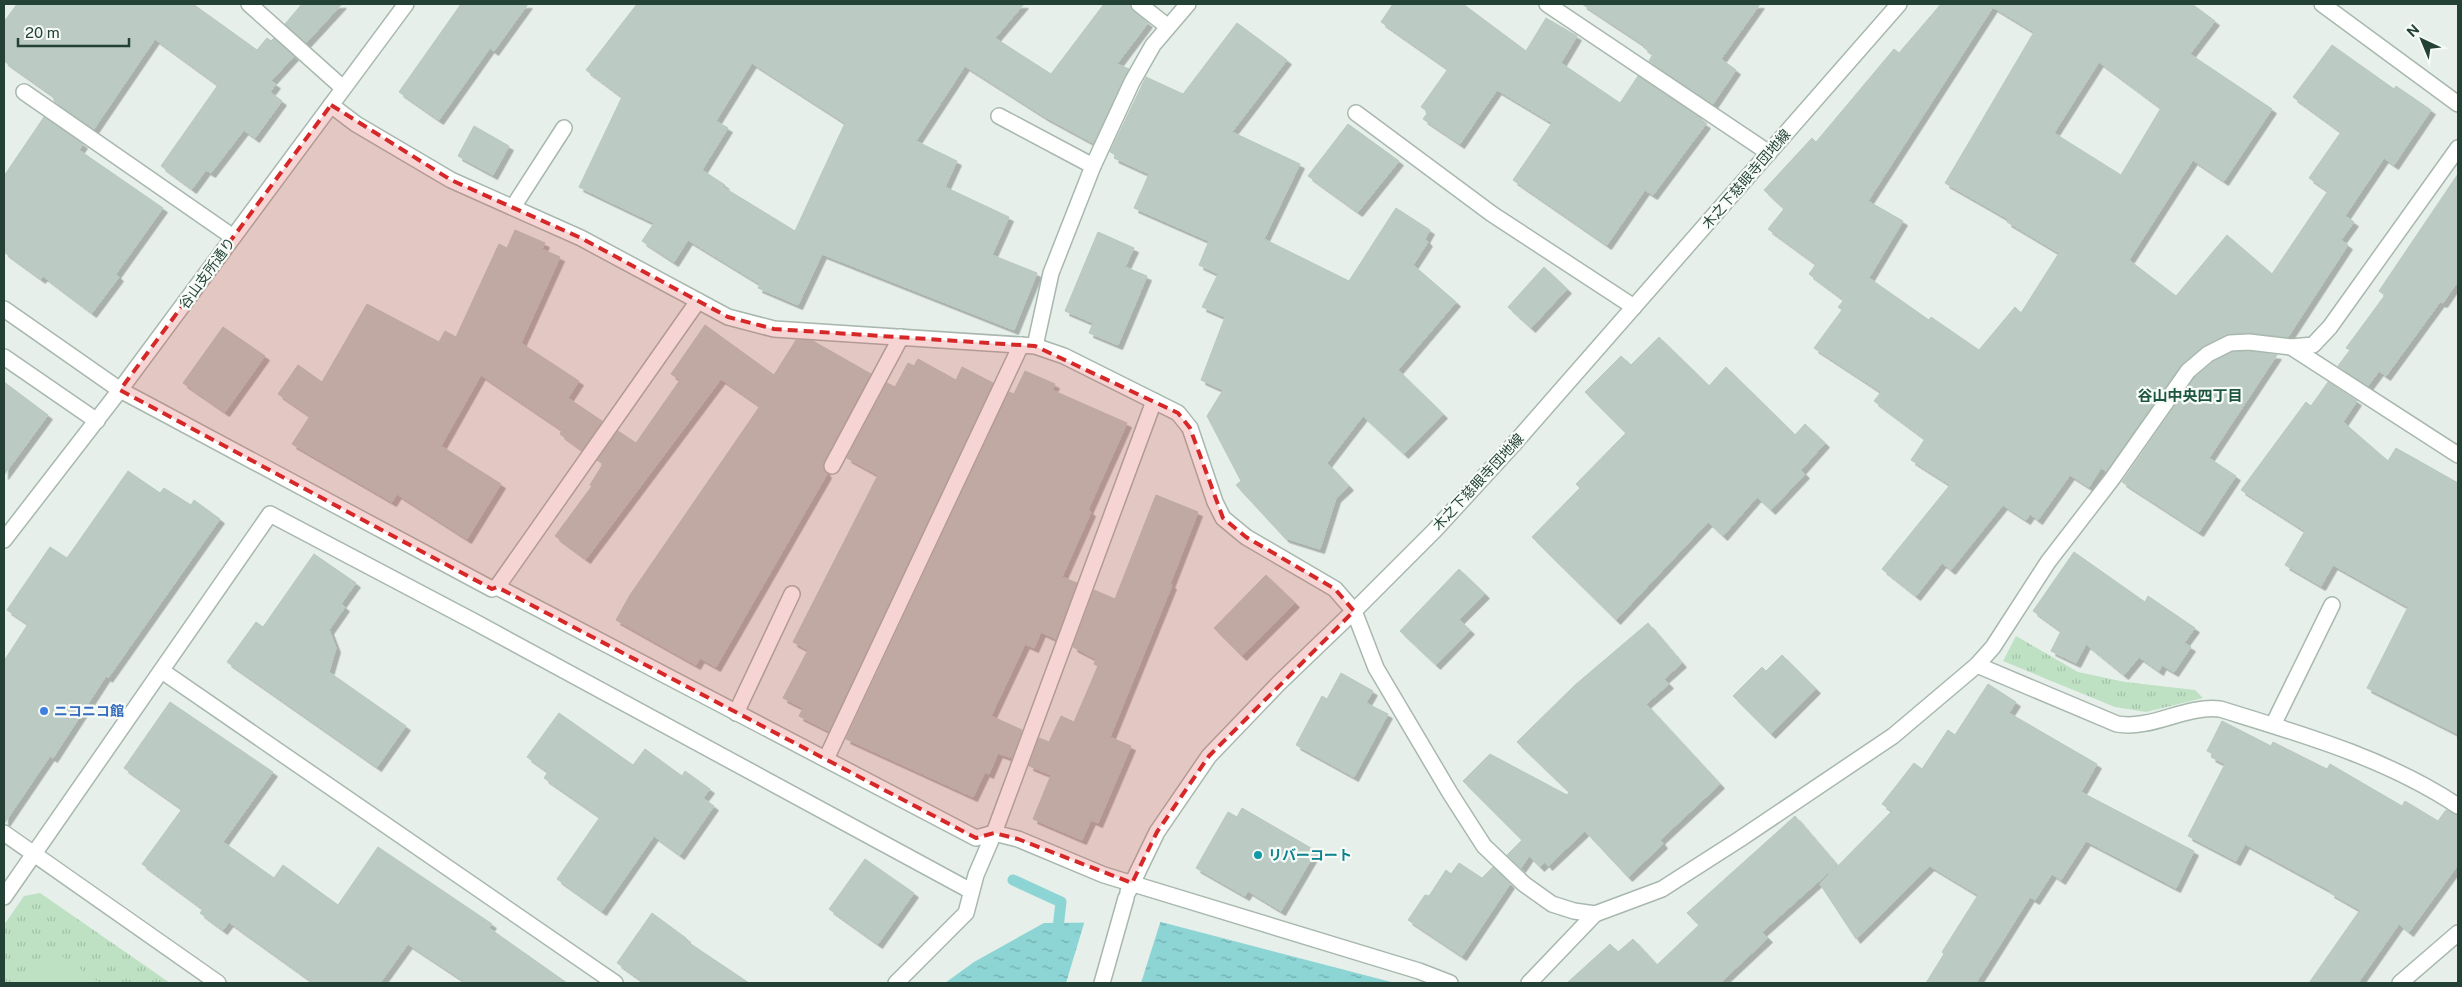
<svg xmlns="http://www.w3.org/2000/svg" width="2462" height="987" font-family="'Public Sans','Noto Sans JP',sans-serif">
<defs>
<pattern id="grass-tufts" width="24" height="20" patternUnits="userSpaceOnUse" patternTransform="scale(1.25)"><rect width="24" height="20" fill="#bee0c3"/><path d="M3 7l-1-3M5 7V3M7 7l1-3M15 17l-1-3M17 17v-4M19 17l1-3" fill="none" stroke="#a3c1a8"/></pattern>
<pattern id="water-ripples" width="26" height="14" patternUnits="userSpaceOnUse" patternTransform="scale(1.25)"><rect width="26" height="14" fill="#8dd4d5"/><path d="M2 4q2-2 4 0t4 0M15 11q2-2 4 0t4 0" fill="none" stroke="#73aeae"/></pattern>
<filter id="shadow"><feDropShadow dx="4.5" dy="4.5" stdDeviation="0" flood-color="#0004"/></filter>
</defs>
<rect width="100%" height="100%" fill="#e6efe9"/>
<g fill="url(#grass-tufts)">
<path d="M2016 636 2078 672 2125 682 2195 690 2203 698 2146 712 2115 707 2003 661Z"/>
<path d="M40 893 170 983H4V925L24 896Z"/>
</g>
<path fill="#bee0c3" d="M62 956 100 983H20L37 959Z"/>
<path fill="url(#water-ripples)" d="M1161 922 1395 983H945L974 962 1044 923Z"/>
<path fill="#e6efe9" d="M1085 920H1161L1141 983H1066Z"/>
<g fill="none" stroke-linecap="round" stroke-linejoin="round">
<path stroke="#8dd4d5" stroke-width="11" d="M1013 880 1061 902 1057 937"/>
</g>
<g fill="#bbcac2" stroke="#b8c9bf" fill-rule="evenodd" filter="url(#shadow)">
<path d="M17 4H193L257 50 267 38 271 41 274 38 294 56 271 81 276 84 270 92 282 101 255 138 244 130 211 173 206 170 192 189 161 166 218 85 155 39 94 129 55 102 52 95 4 61V22Z"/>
<path d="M302 4H342L306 43 285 24Z"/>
<path d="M461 4H528L494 51 490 48 439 120 399 92Z"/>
<path d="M637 4H1024L995 38 1051 74 1104 4H1130L1133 11 1148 23 1117 64 1129 69 1093 143 1045 117 965 66 916 141 957 161 945 187 1009 217 992 255 1037 273 1014 330 822 254 798 305 758 288 760 284 688 240 674 262 642 241 654 223 579 187 622 97 586 70ZM752 63 845 123 795 231 723 187 725 185 702 170 728 128 716 121Z"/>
<path d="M1393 4H1463L1526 51 1546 18 1577 36 1561 63 1620 103 1638 76 1702 119 1701 121 1706 124 1653 195 1645 190 1607 245 1513 180 1552 123 1497 90 1460 144 1423 119 1428 112 1421 107 1448 69 1381 22Z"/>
<path d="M1582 4H1760L1721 59 1736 70 1713 104 1649 61 1653 54 1643 47 1644 45Z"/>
<path d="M1941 4H2192L2215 21 2190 54 2272 109 2224 181 2193 160 2129 260 2176 296 2227 235 2272 274 2328 191 2309 178 2341 132 2293 97 2332 45 2394 89 2396 86 2431 110 2394 165 2384 158 2345 216 2354 222 2341 240 2348 245 2288 337 2250 333 2230 334 2202 347 2180 366 2106 471 2101 468 2089 487 2070 475 2038 520 2030 514 2026 520 2003 505 1951 570 1942 563 1916 596 1882 569 1950 485 1911 460 1925 439 1874 401 1881 392 1814 348 1842 310 1838 307 1844 300 1809 274 1816 264 1768 229 1784 209 1764 190 1812 138 1816 142 1894 49 1899 53ZM1993 7 2034 32 1945 183 2008 219 2007 222 2059 253 2021 313 2015 307 1979 350 1931 317 1929 320 1869 278 1903 221 1868 201ZM2099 62 2161 108 2121 175 2054 133Z"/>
<path d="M1237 23 1287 60 1232 132 1300 164 1264 239 1349 281 1396 208 1430 230 1425 239 1428 242 1413 265 1456 302 1398 370 1443 414 1404 454 1363 416 1327 463 1349 486 1336 498 1320 549 1285 538 1236 485 1241 481 1207 416 1223 390 1201 380 1225 317 1202 307 1218 274 1199 265 1209 241 1134 208 1149 174 1114 158 1116 155 1110 152 1146 77 1183 94Z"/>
<path d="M44 117 83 144 79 150 163 208 116 274 119 277 92 313 43 276 41 279 4 252V176Z"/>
<path d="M1348 124 1399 161 1358 212 1308 176Z"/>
<path d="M474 126 509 146 493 175 458 156Z"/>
<path d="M2458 174V281L2443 303 2440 302 2386 376 2379 371 2368 386 2338 366 2350 350 2346 348 2385 295 2379 291Z"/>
<path d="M515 230 545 243 542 249 560 257 521 343 579 381 568 398 602 421 582 450 560 434 562 430 481 375 441 446 501 484 467 539 397 494 392 502 292 444 310 416 278 394 298 365 322 382 367 304 439 342 445 331 456 337 499 244 507 248Z"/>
<path d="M1098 232 1134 248 1125 267 1147 276 1118 345 1089 333 1093 323 1065 311Z"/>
<path d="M1544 267 1567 289 1531 328 1508 307Z"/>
<path d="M705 325 774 375 796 340 813 341 871 374 824 462 823 467 827 474 716 667 700 658 696 665 616 620 630 595 760 406 721 379 586 559 555 536 592 486 590 485 603 464 597 460 618 431 636 443 680 380 671 374Z"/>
<path d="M223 327 265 356 225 412 183 383Z"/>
<path d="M1659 337 1709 386 1726 367 1795 435 1805 424 1825 443 1801 470 1805 474 1771 510 1757 497 1723 536 1708 522 1616 620 1532 537 1580 488 1576 484 1626 433 1585 392 1621 356 1631 365Z"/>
<path d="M2249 351 2277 355 2209 458 2236 476 2199 532 2122 482 2195 377 2213 362 2232 352Z"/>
<path d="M918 359 956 380 962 367 993 383 829 731 799 716 803 708 783 698 808 650 793 642 878 475 847 458 887 383 895 387 908 363 914 366Z"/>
<path d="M1025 371 1055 384 1052 390 1127 423 1088 510 1091 512 1062 577 1077 583 1056 639 1041 632 1034 648 1025 644 991 716 1022 730 1012 758 998 753 989 774 985 772 973 797 846 739 1009 392 1014 394Z"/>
<path d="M4 382 48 415 4 475Z"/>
<path d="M2328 382 2357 401 2343 422 2388 461 2396 448 2458 483V734L2367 688 2408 607 2333 565 2321 586 2285 565 2305 531 2241 490 2306 402 2311 406Z"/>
<path d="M128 471 160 493 164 488 191 505 194 500 220 519 108 678 106 676 53 758 50 756 4 824V661L28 624 7 610 50 547 67 558Z"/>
<path d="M1156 495 1198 512 1170 584 1172 585 1110 737 1131 746 1098 823 1091 820 1082 840 1033 819 1051 775 1029 766 1039 738 1049 742 1061 716 1074 722 1098 666 1094 664 1096 659 1073 647 1094 590 1115 599Z"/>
<path d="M2074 552 2145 602 2148 596 2195 628 2184 643 2191 647 2174 672 2162 665 2159 671 2139 657 2124 675 2086 644 2076 663 2051 651 2061 631 2033 611Z"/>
<path d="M314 554 356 583 341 604 345 607 329 630 336 648 329 672 406 726 377 767 227 662 256 622 263 627Z"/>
<path d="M1459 569 1485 594 1459 620 1470 630 1436 665 1400 631Z"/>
<path d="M1266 575 1295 603 1242 656 1214 628Z"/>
<path d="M1648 623 1682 663 1664 679 1669 684 1646 704 1720 784 1660 840 1663 844 1628 877 1585 831 1548 866 1545 862 1540 867 1529 856 1521 868 1507 855 1522 840 1463 781 1490 754 1567 795 1569 792 1517 742 1575 685Z"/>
<path d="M1782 655 1816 689 1771 734 1733 696 1762 667 1766 671Z"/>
<path d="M1341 673 1373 691 1366 703 1388 714 1354 777 1296 745 1322 696 1327 699Z"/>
<path d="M1988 684 2016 702 2009 713 2097 764 2081 792 2194 851 2176 888 2086 841 2061 880 2052 874 2035 900 2030 897 1976 983H1926L1944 954 1942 952 1978 895 1930 866 1856 939 1820 884 1892 811 1882 804 1914 763 1922 769 1948 730 1955 735Z"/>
<path d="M170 702 273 772 223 842 274 878 283 865 338 905 378 847 492 924 489 928 567 983H467L408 944 380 983H314L229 922 223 930 200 913 203 909 142 864 182 809 124 768Z"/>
<path d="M559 713 633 765 645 749 682 776 685 771 710 789 703 798 714 806 680 855 654 836 602 911 557 879 600 817 544 778 548 772 527 757Z"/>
<path d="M2222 721 2271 746 2273 742 2327 769 2330 764 2402 806 2405 801 2438 821 2446 810 2458 815V865L2409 932 2399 924 2358 983H2309L2360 910 2330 893 2331 891 2245 844 2236 861 2188 836 2225 764 2211 757 2213 754 2207 751Z"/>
<path d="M1242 808 1316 851 1281 911 1248 891 1245 896 1196 868 1228 812 1237 817Z"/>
<path d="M1795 816 1837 865 1762 932 1768 938 1720 983H1567L1610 944 1618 952 1633 939 1657 965 1699 925 1687 913Z"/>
<path d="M865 859 914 893 878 944 829 909Z"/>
<path d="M1459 863 1482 878 1493 867 1510 884 1462 956 1408 920 1425 895 1429 896 1446 870 1451 874Z"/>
<path d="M652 913 686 938 685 940 749 983H645L617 963Z"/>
</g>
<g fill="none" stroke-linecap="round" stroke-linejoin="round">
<defs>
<path id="service" d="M826 759 1021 345"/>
<g id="minor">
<path d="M249 4 343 88"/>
<path d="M1139 4 1167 26"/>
<path d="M1547 4 1769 153"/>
<path d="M2322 4 2458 104"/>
<path d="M24 92 233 237"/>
<path d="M331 105 356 124 451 180 581 238 728 317 774 329 1035 346 1064 356 1178 413 1190 428 1215 502 1223 518 1246 537 1335 589 1354 611 1376 668 1450 793 1484 846 1524 884 1552 904 1574 911 1595 914 1662 889 1740 839 1893 736 1977 665 1993 647 2048 562 2112 479 2188 371 2208 354 2230 343 2249 342 2291 347 2313 345 2330 327 2458 148"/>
<path d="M1356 113 1492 214 1634 307"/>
<path d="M999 116 1093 166"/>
<path d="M513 207 564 128"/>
<path d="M4 309 120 390 152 407 492 589 497 587 976 838 994 833 1018 839 1104 875 1419 971 1450 983"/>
<path d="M1035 346 1051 273 1093 166 1132 82 1153 45 1188 4"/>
<path d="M2291 347 2458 455"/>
<path d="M4 357 97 421"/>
<path d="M832 466 901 337"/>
<path d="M497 587 698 301"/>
<path d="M1977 665 2117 724C2152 730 2185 705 2220 709 2301 734 2386 758 2458 806"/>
<path d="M162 671 615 983"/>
<path d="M736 713 792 594"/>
<path d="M2273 725 2332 605"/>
<path d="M1128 892 1157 832 1209 756 1279 683 1354 611 1435 530 1513 445 1899 4"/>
<path d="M4 897 270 514 473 621 971 891"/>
<path d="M896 983 966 913 976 875 994 833 1154 401"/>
<path d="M1529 983 1595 914"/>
<path d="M2400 983 2458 933"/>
</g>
<g id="tertiary">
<path d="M4 540 120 390 406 4"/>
<path d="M4 833 218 983"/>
<path d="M1102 983 1126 898"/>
</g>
</defs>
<use href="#service" stroke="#a8b8af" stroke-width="18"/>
<use href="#minor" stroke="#a8b8af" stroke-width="18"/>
<use href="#tertiary" stroke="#a8b8af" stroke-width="18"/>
<use href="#service" stroke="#fff" stroke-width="15"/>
<use href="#minor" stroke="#fff" stroke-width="15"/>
<use href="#tertiary" stroke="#fff" stroke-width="15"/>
</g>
<path fill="#d62828" fill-opacity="0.2" stroke="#d62828" stroke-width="4" stroke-dasharray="10 6" stroke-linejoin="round" d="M331 105 451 180 581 238 728 317 774 329 1035 346 1178 413 1190 428 1223 518 1246 537 1335 589 1354 611 1209 756 1157 832 1132 883 1018 839 994 833 976 838 497 587 492 589 120 390Z"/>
<circle fill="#3f7fe0" stroke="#f7fbf8" stroke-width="2" cx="44" cy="711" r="5"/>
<circle fill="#0f9aa8" stroke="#f7fbf8" stroke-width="2" cx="1258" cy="855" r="5"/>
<g text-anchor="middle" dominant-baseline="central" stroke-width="4.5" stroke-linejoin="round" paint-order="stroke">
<g font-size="14" fill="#234235" stroke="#f7fbf8">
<text transform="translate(1746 179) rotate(-49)">木之下慈眼寺団地線</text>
<text transform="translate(207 273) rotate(-54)">谷山支所通り</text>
<text transform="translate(1478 482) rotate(-47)">木之下慈眼寺団地線</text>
</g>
<g font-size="14" font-weight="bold" fill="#366cbe" stroke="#f7fbf8" text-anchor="start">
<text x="54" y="711">ニコニコ館</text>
</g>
<g font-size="14" font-weight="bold" fill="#0d838f" stroke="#f7fbf8" text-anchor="start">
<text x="1268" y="855">リバーコート</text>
</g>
<g font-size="15" font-weight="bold" fill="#1e5540" stroke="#f7fbf8">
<text x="2190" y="395">谷山中央四丁目</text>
</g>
</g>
<rect width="2462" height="987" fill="none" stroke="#234235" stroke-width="10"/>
<g transform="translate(2422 40) rotate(316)" stroke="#f7fbf8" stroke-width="4" paint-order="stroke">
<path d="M0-4L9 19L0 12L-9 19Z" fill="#234235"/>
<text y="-8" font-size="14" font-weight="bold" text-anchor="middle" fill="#234235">N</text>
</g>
<path d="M18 38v8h111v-8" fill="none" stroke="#234235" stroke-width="2.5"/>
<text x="25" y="38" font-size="15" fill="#234235" stroke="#f7fbf8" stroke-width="4" paint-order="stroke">20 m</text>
</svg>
